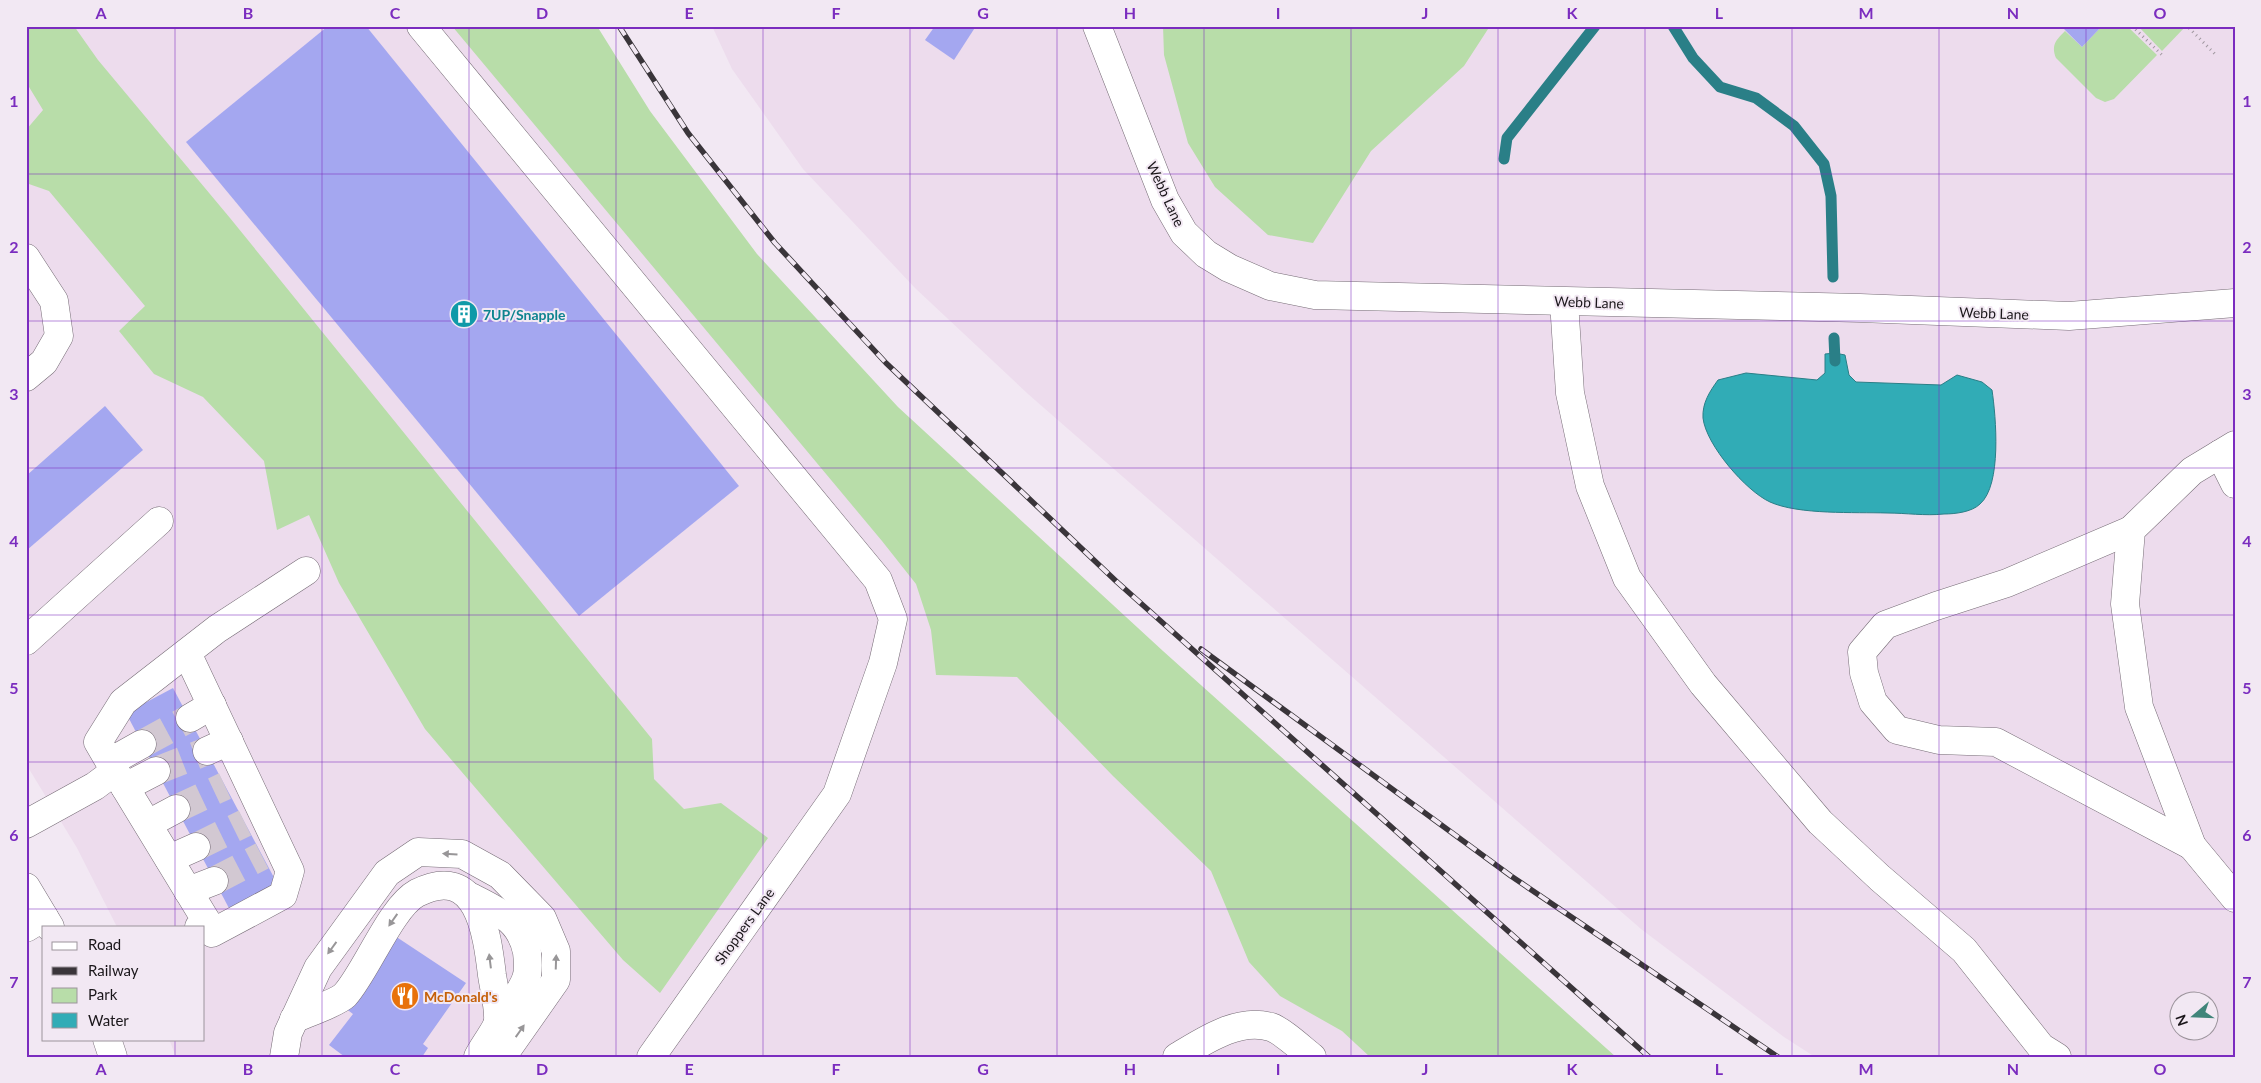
<svg xmlns="http://www.w3.org/2000/svg" width="2261" height="1083" font-family="Lato,sans-serif">
<rect width="100%" height="100%" fill="#f2e8f3"/>
<g fill="#eddced" fill-rule="evenodd">
<path d="M26 26H573L699 220 1585 1057H176L169 1039H204V927H117L77 848 26 764Z"/>
<path d="M712 26H2235V1057H1815L1784 1037 1641 929 1028 394 915 288 803 169 732 69ZM2178 1000H2208V1030H2178Z"/>
</g>
<g fill="#b8dda9">
<path d="M26 26H74L98 60 230 218 652 739 654 779 684 809 721 803 768 838 660 993 623 960 425 729 339 583 309 515 277 530 264 461 203 397 154 374 119 331 145 306 49 191 26 183V130L43 110 26 82Z"/>
<path d="M452 26H597L650 111 757 254 898 407 1163 651 1616 1057H1370L1342 1031 1280 996 1249 962 1211 871 1113 776 1017 677 936 675 931 630 916 584 882 541Z"/>
<path d="M1163 26H1490L1464 66 1371 151 1313 243 1268 235 1215 187 1188 143 1164 55Z"/>
<path d="M2102 26H2127L2157 55 2114 99 2105 102 2096 98 2056 58C2051 45 2056 40 2065 31L2082 47Z"/>
<path d="M2138 26H2186L2162 51Z"/>
</g>
<path fill="#31acb6" stroke="#2a7f87" d="M1835 353 1845 355 1849 375 1856 382 1941 385 1957 375 1982 382 1992 390C1996 417 2002 485 1980 504 1972 512 1955 514 1944 514 1925 516 1906 513 1887 513 1855 512 1799 515 1770 502 1746 491 1706 445 1703 418 1702 403 1710 391 1718 380L1746 373 1817 380 1825 373V354Z"/>
<g fill="none" stroke-linecap="round" stroke-linejoin="round">
<g stroke="#2a7f87" stroke-width="11">
<path d="M1673 26 1693 58 1720 87 1756 98 1794 126 1824 164 1831 196 1833 277"/>
<path d="M1504 159 1507 138 1595 26"/>
<path d="M1834 338 1835 361"/>
</g>
</g>
<g fill="#a4a7f0">
<path d="M328 26H366L739 486 579 616 186 142Z"/>
<path d="M935 26H976L954 60 925 40Z"/>
<path d="M2061 26H2102L2082 47Z"/>
<path d="M105 406 143 450 27 550 26 476Z"/>
<path d="M173 688 279 887 231 912 126 713Z"/>
<path d="M395 936 466 983 423 1044 428 1048 422 1057H345L329 1045 353 1014 345 1008Z"/>
</g>
<g fill="none" stroke-linecap="round" stroke-linejoin="round">
<g stroke="#d2c8d2" stroke-width="28" stroke-dasharray="28 14" stroke-linecap="butt">
<path d="M142 744 190 718"/>
<path d="M156 771 207 751"/>
<path d="M176 809 225 786"/>
<path d="M196 847 245 823"/>
<path d="M214 881 262 856"/>
</g>
<defs>
<g id="minor">
<path d="M421 26 878 580 893 619 883 663 837 794 651 1057"/>
<path d="M1097 26 1165 200 1184 233 1206 254 1229 268 1270 286 1315 295 1860 308 2069 316 2235 303"/>
<path d="M26 258 54 301 59 336 44 362 26 377"/>
<path d="M1564 302 1570 393 1590 486 1627 578 1703 684 1820 822 1880 878 1964 950 2041 1047 2057 1057"/>
<path d="M2235 445 2192 471 2131 530 2125 604 2139 707 2192 846 2235 898"/>
<path d="M2220 454 2235 484"/>
<path d="M2131 530 2007 583 1936 606 1885 625 1862 652 1864 673 1873 702 1897 730 1939 740 1996 742 2192 846"/>
<path d="M26 641 159 521"/>
<path d="M187 653 290 871 283 895 212 933 207 922"/>
<path d="M190 718 212 705"/>
<path d="M207 751 229 741"/>
<path d="M110 762 142 744"/>
<path d="M115 771 98 742 123 702 217 629 306 571"/>
<path d="M125 787 156 771"/>
<path d="M26 824 95 786 115 771 207 922 199 927"/>
<path d="M148 824 176 809"/>
<path d="M169 859 196 847"/>
<path d="M188 891 214 881"/>
<path d="M471 897C499 912 520 919 527 952 528 961 529 971 526 979 520 995 508 1008 498 1022"/>
<path d="M26 928 44 917"/>
<path d="M294 1019C305 1014 338 1002 345 995 366 972 391 907 417 893 478 862 487 933 492 975 494 989 499 1007 498 1021 497 1029 482 1048 478 1057"/>
<path d="M284 1057 288 1033 318 968 387 873 418 852 462 854 500 875 542 918 556 951V980L502 1057"/>
<path d="M1177 1057C1204 1041 1238 1017 1271 1027 1281 1030 1303 1050 1312 1057"/>
</g>
<g id="major">
<path d="M26 887 50 927"/>
<path d="M107 1039 113 1057"/>
</g>
</defs>
<use href="#minor" stroke="#766c76" stroke-width="29"/>
<use href="#major" stroke="#766c76" stroke-width="29"/>
<g stroke="#9f979f" stroke-width="3" stroke-dasharray="1 4" stroke-linecap="butt">
<path d="M2132 26 2162 55"/>
<path d="M2189 28 2215 54"/>
</g>
<use href="#minor" stroke="#fff" stroke-width="28"/>
<use href="#major" stroke="#fff" stroke-width="28"/>
<defs>
<g id="rail">
<path d="M619 26 688 133 775 243 886 363 1117 582 1649 1057"/>
<path d="M1201 649 1511 876 1778 1057"/>
</g>
</defs>
<use href="#rail" stroke="#3a353a" stroke-width="5.5"/>
<use href="#rail" stroke="#f2e8f3" stroke-width="4" stroke-dasharray="11" stroke-linecap="butt"/>
</g>
<defs><path id="oneway-solid" d="M-6-.8H1V-3.2L6.5 0L1 3.2V.8H-6Z" transform="scale(1.25)"/></defs>
<g fill="#989698">
<use href="#oneway-solid" transform="translate(450 854) rotate(-177)"/>
<use href="#oneway-solid" transform="translate(393 920) rotate(125)"/>
<use href="#oneway-solid" transform="translate(332 948) rotate(126)"/>
<use href="#oneway-solid" transform="translate(490 961) rotate(-97)"/>
<use href="#oneway-solid" transform="translate(556 962) rotate(-88)"/>
<use href="#oneway-solid" transform="translate(520 1031) rotate(-55)"/>
</g>
<path fill="none" stroke="#7b2cbf" stroke-width="1" stroke-opacity="0.55" d="M175 26V927M322 26V1057M469 26V1057M616 26V1057M763 26V1057M910 26V1057M1057 26V1057M1204 26V1057M1351 26V1057M1498 26V1057M1645 26V1057M1792 26V1057M1939 26V1057M2086 26V1057M26 174H2235M26 321H2235M26 468H2235M26 615H2235M26 762H2235M26 909H2235M175 1039V1057"/>
<defs>
<symbol id="building-disc" viewBox="-11 -11 22 22"><circle r="9.5" fill="#0f9aa8" stroke="#f2e8f3"/><path d="M-4-6H4V6H1V3H-1V6H-4ZM-2.5-4.3h1.7v1.8h-1.7ZM.8-4.3h1.7v1.8H.8ZM-2.5-1h1.7V.8h-1.7ZM.8-1h1.7V.8H.8Z" fill="#fff"/></symbol>
<symbol id="restaurant-disc" viewBox="-11 -11 22 22"><circle r="9.5" fill="#e8710a" stroke="#f2e8f3"/><path d="M-5-6h1v4h1v-4h1v4h1v-4h1v5L-1.5 .5V6h-2V.5L-5-1ZM5-6V6H3V1.5H1.5Q1.5-4 5-6Z" fill="#fff"/></symbol>
</defs>
<g fill-rule="evenodd">
<use href="#building-disc" x="448" y="298" width="32" height="32"/>
<use href="#restaurant-disc" x="389" y="980" width="32" height="32"/>
</g>
<g text-anchor="middle" dominant-baseline="central" stroke-width="4" stroke-linejoin="round" paint-order="stroke">
<g font-size="14" fill="#1a161a" stroke="#f2e8f3">
<text transform="translate(1166 194) rotate(65)">Webb Lane</text>
<text transform="translate(1589 302) rotate(2)">Webb Lane</text>
<text transform="translate(1994 313) rotate(2)">Webb Lane</text>
<text transform="translate(744 926) rotate(-54)">Shoppers Lane</text>
</g>
<g font-size="14" font-weight="bold" fill="#0d838f" stroke="#f2e8f3" text-anchor="start">
<text x="483" y="314">7UP/Snapple</text>
</g>
<g font-size="14" font-weight="bold" fill="#c56008" stroke="#f2e8f3" text-anchor="start">
<text x="424" y="996">McDonald's</text>
</g>
</g>
<rect width="2261" height="1083" fill="none" stroke="#f2e8f3" stroke-width="55"/>
<rect x="42" y="926" width="162" height="115" fill="#f2e8f3" stroke="#9c949c"/>
<rect x="52" y="942" width="25" height="8" fill="#ffffff" stroke="#9c949c"/>
<text x="88" y="950" font-size="15" fill="#1a161a">Road</text>
<rect x="52" y="967" width="25" height="8" fill="#3a353a" stroke="#9c949c"/>
<text x="88" y="976" font-size="15" fill="#1a161a">Railway</text>
<rect x="52" y="988" width="25" height="15" fill="#b8dda9" stroke="#9c949c"/>
<text x="88" y="1000" font-size="15" fill="#1a161a">Park</text>
<rect x="52" y="1013" width="25" height="15" fill="#31acb6" stroke="#9c949c"/>
<text x="88" y="1026" font-size="15" fill="#1a161a">Water</text>
<g transform="translate(2194 1016) rotate(251)"><circle r="24" fill="#f2e8f3" stroke="#9c949c"/>
<path d="M0-4L9 19L0 12L-9 19Z" fill="#40857a"/>
<text y="-8" font-size="14" font-weight="bold" text-anchor="middle" fill="#1a161a">N</text>
</g>
<rect x="28" y="28" width="2206" height="1028" fill="none" stroke="#7b2cbf" stroke-width="2"/>
<g font-size="16" text-anchor="middle" font-weight="bold" fill="#7b2cbf">
<text x="101" y="19">A</text>
<text x="248" y="19">B</text>
<text x="395" y="19">C</text>
<text x="542" y="19">D</text>
<text x="689" y="19">E</text>
<text x="836" y="19">F</text>
<text x="983" y="19">G</text>
<text x="1130" y="19">H</text>
<text x="1278" y="19">I</text>
<text x="1425" y="19">J</text>
<text x="1572" y="19">K</text>
<text x="1719" y="19">L</text>
<text x="1866" y="19">M</text>
<text x="2013" y="19">N</text>
<text x="2160" y="19">O</text>
<text x="14" y="107">1</text>
<text x="2247" y="107">1</text>
<text x="14" y="253">2</text>
<text x="2247" y="253">2</text>
<text x="14" y="400">3</text>
<text x="2247" y="400">3</text>
<text x="14" y="547">4</text>
<text x="2247" y="547">4</text>
<text x="14" y="694">5</text>
<text x="2247" y="694">5</text>
<text x="14" y="841">6</text>
<text x="2247" y="841">6</text>
<text x="14" y="988">7</text>
<text x="2247" y="988">7</text>
<text x="101" y="1075">A</text>
<text x="248" y="1075">B</text>
<text x="395" y="1075">C</text>
<text x="542" y="1075">D</text>
<text x="689" y="1075">E</text>
<text x="836" y="1075">F</text>
<text x="983" y="1075">G</text>
<text x="1130" y="1075">H</text>
<text x="1278" y="1075">I</text>
<text x="1425" y="1075">J</text>
<text x="1572" y="1075">K</text>
<text x="1719" y="1075">L</text>
<text x="1866" y="1075">M</text>
<text x="2013" y="1075">N</text>
<text x="2160" y="1075">O</text>
</g>
</svg>
